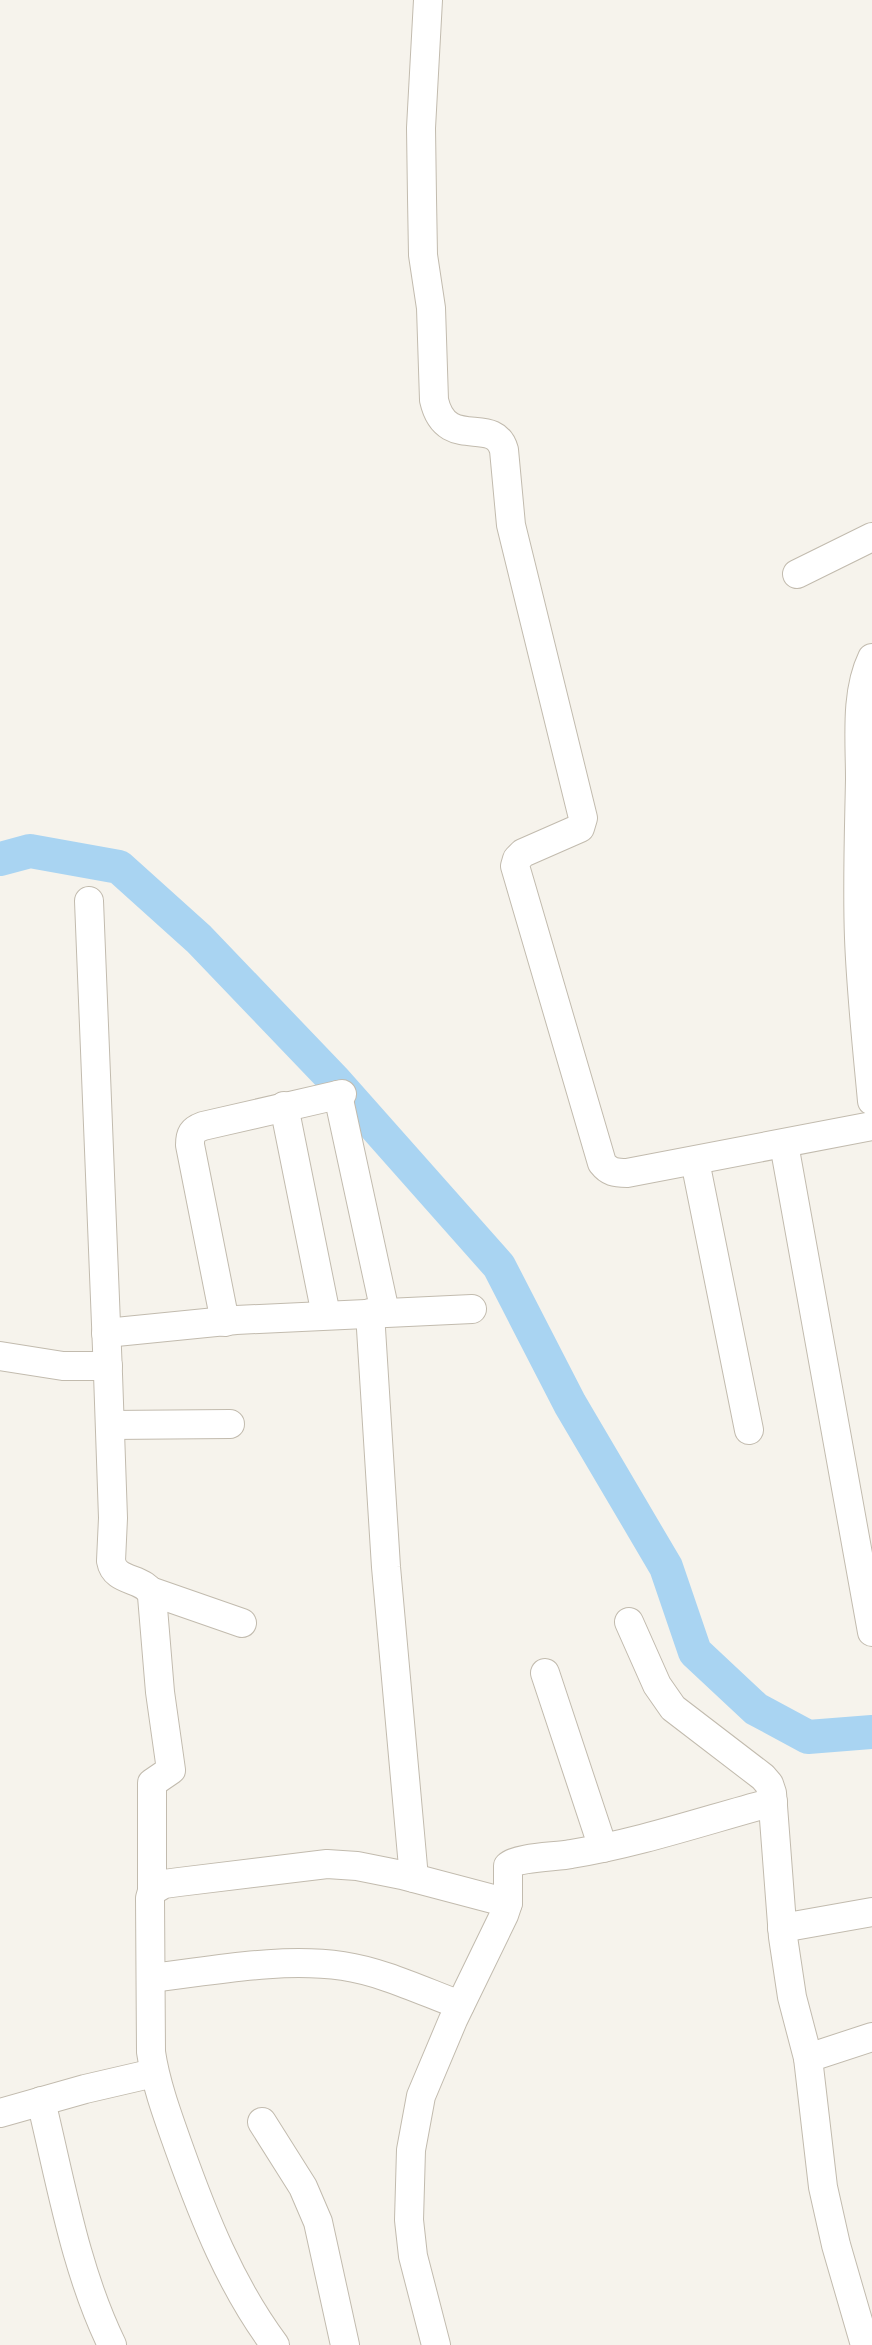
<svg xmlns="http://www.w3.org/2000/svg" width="872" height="2345" font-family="'DM Sans',sans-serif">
<rect width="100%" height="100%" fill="#f6f3ec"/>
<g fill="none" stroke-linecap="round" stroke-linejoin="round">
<path stroke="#a9d4f2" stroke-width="34" d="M0 859 30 851 119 867 199 939 335 1081 499 1266 570 1404 666 1567 695 1652 756 1709 808 1737 872 1732"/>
<defs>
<g id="minor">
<path d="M428 0 421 128 422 198 423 255 431 308 434 400C446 453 494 414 504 450L511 525 583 818 580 828 523 853 517 859 515 866 602 1163C609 1172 615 1173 627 1173L872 1126"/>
<path d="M797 574 872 537"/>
<path d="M872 658C855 693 860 740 860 779 859 832 857 885 859 938 861 992 867 1047 872 1101"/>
<path d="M89 901 108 1374 113 1518 111 1561C115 1584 146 1576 152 1596L160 1692 171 1770 152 1783V1891"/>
<path d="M338 1095 385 1312"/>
<path d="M284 1106 326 1315"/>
<path d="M784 1144 872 1632"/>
<path d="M695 1161 749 1430"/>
<path d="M370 1313 386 1567 414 1878"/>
<path d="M225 1322 190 1145C190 1134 192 1130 203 1126L342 1094"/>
<path d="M106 1333 236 1320 472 1309"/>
<path d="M0 1356 63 1366H108"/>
<path d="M110 1425 230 1424"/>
<path d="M150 1591 242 1623"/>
<path d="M629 1622 657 1685 673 1708 763 1777 769 1784 772 1793 783 1937 792 1997 808 2058 823 2187 836 2245 865 2345"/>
<path d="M545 1673 603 1848"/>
<path d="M782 1928 872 1912"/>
<path d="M151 1978C213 1971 280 1957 343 1966 383 1972 422 1991 460 2005"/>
<path d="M808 2058 872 2037"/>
<path d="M41 2101C61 2183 75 2269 112 2345"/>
<path d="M0 2113 85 2089 154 2073"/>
<path d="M262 2122 303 2187 318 2222 345 2345"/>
<path d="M275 2345C231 2286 204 2218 179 2148 168 2117 156 2085 151 2052L150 1898 152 1891 164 1884 179 1882 327 1864 357 1866 402 1875 508 1903"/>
<path d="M436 2345 413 2256 409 2220 411 2150 421 2096 453 2020 504 1915 508 1903V1866C517 1857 557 1857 571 1854 639 1843 706 1820 773 1802"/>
</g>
</defs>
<use href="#minor" stroke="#c2bbae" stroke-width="30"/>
<use href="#minor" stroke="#fff" stroke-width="28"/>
</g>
</svg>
